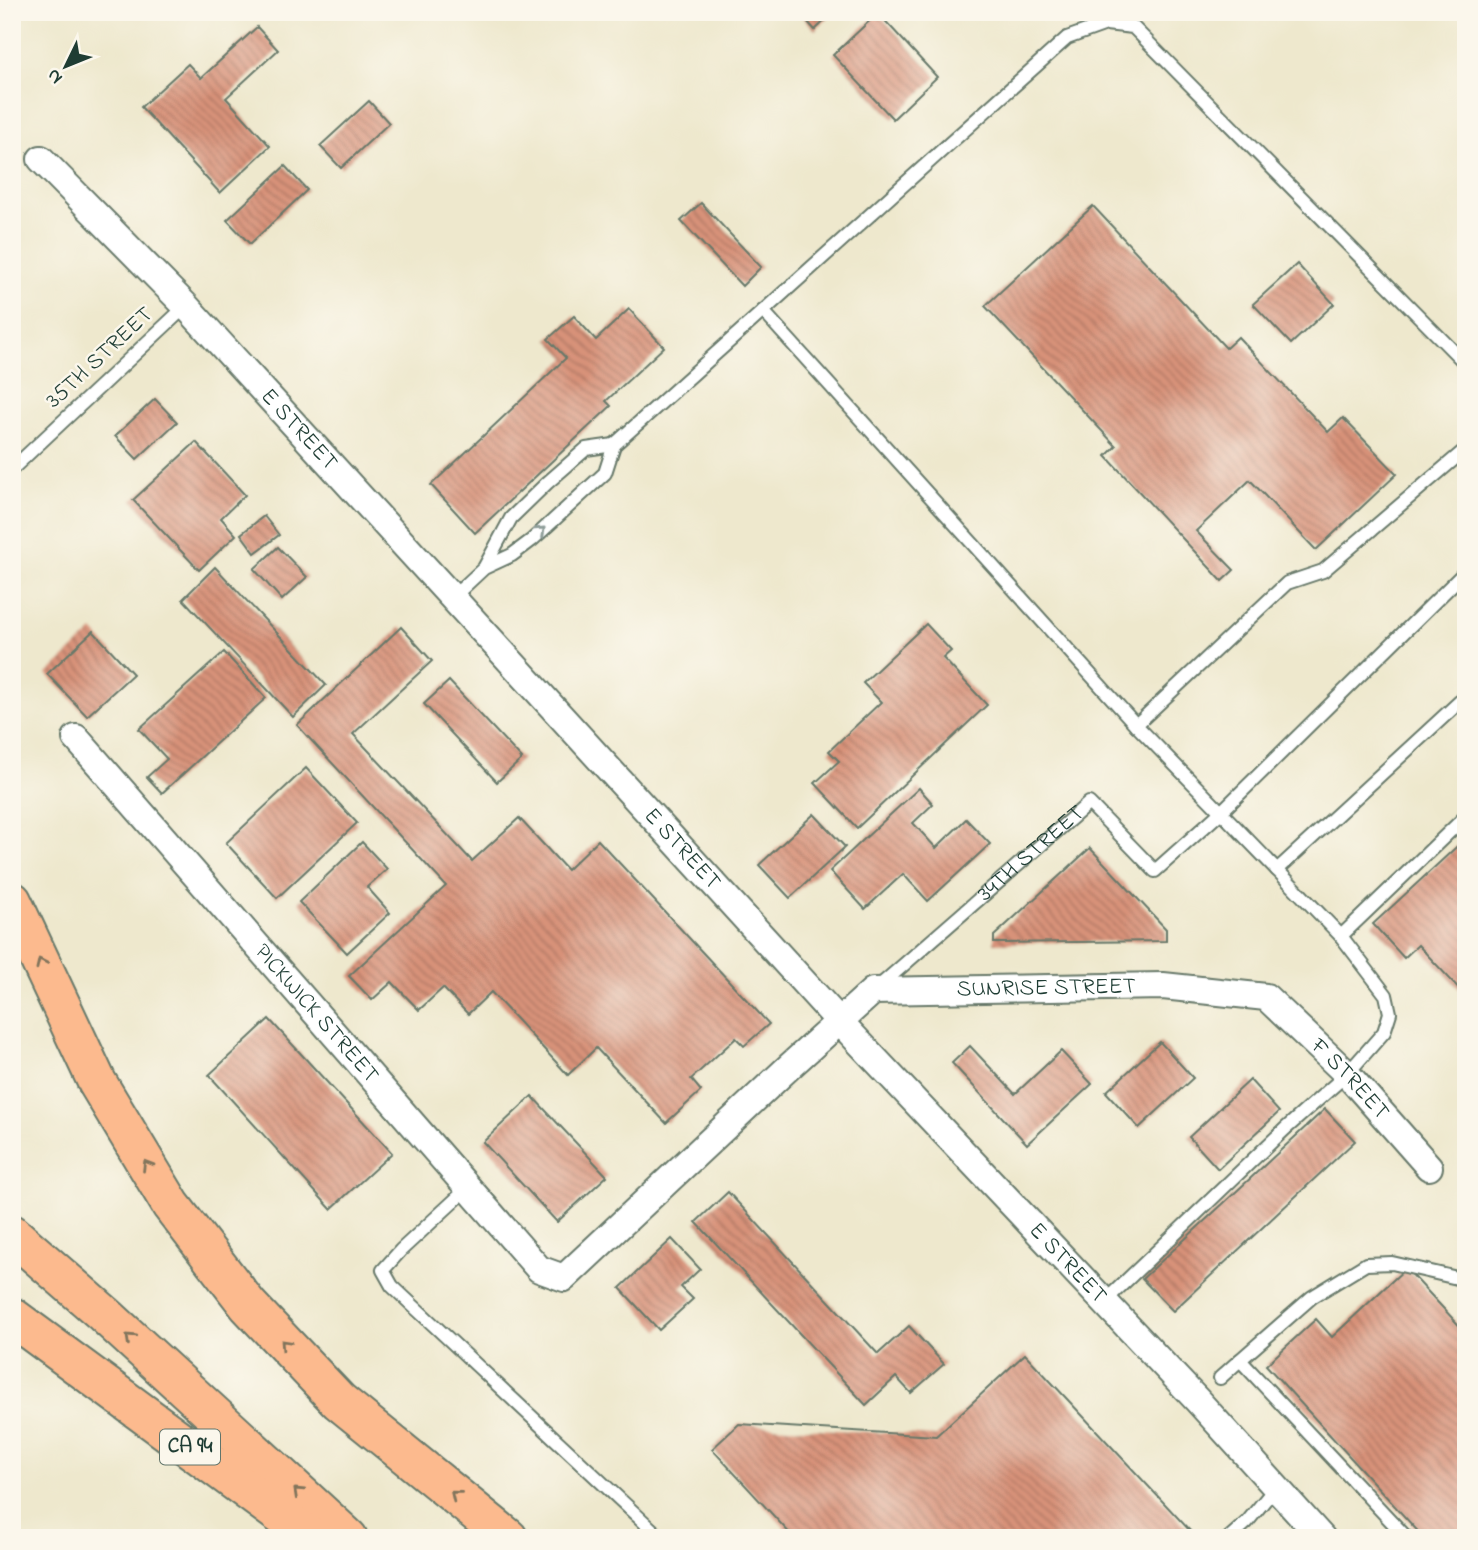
<svg xmlns="http://www.w3.org/2000/svg" width="1478" height="1550" font-family="'Indie Flower',sans-serif">
<defs>
<pattern id="building-back-hatch" width="6" height="6" patternUnits="userSpaceOnUse" patternTransform="scale(1.75)"><rect width="6" height="6" fill="#d89279"/><path d="M-1 5l2 2M0 0l6 6M5-1l2 2" fill="none" stroke="#af7864"/></pattern>
</defs>
<rect width="100%" height="100%" fill="#fbf7ec"/>
<filter id="ink" filterUnits="userSpaceOnUse"><feTurbulence type="fractalNoise" baseFrequency=".0143" numOctaves="2"/><feDisplacementMap in="SourceGraphic" scale="14" xChannelSelector="R" yChannelSelector="G"/><feConvolveMatrix kernelMatrix="1 2 1 2 8 2 1 2 1" color-interpolation-filters="sRGB"/></filter>
<filter id="wash" filterUnits="userSpaceOnUse"><feTurbulence type="fractalNoise" baseFrequency=".00686" numOctaves="4" result="noise"/><feDisplacementMap in="SourceGraphic" scale="28" xChannelSelector="R" yChannelSelector="G"/><feGaussianBlur stdDeviation="1.57" result="paint"/><feColorMatrix in="noise" values="0 0 0 0 0 0 0 0 0 0 0 0 0 0 0 0 0 1.4 0 .05"/><feComposite in="paint" operator="in"/></filter>
<g filter="url(#wash)">
<rect width="100%" height="100%" fill="#eee8cd"/>
<g id="blocks">
<g fill="url(#building-back-hatch)">
<path d="M799 12H834L815 30Z"/>
<path d="M878 13 937 77 893 119 833 55Z"/>
<path d="M257 27 278 50 226 98 270 146 220 193 141 107 188 64 201 78Z"/>
<path d="M369 101 389 123 341 168 320 146Z"/>
<path d="M285 166 307 190 250 244 227 220Z"/>
<path d="M701 203 761 267 742 286 681 221Z"/>
<path d="M1093 206 1226 348 1238 337 1328 432 1343 418 1397 474 1316 550 1250 480 1196 531 1234 570 1222 581 1106 456 1116 446 985 306Z"/>
<path d="M1297 264 1334 304 1291 344 1253 304Z"/>
<path d="M629 309 664 347 606 401 611 406 475 533 431 485 566 358 548 339 574 316 596 340Z"/>
<path d="M155 399 177 422 137 459 115 436Z"/>
<path d="M196 442 245 495 221 518 236 535 199 570 133 500Z"/>
<path d="M264 516 279 535 255 553 241 534Z"/>
<path d="M278 547 307 577 282 600 254 569Z"/>
<path d="M215 567 326 685 293 717 183 599Z"/>
<path d="M926 624 951 651 943 658 987 705 857 828 815 783 839 761 829 751 881 702 863 683Z"/>
<path d="M401 627 432 661 353 734 472 861 519 818 567 870 598 840 769 1024 744 1046 736 1038 691 1079 701 1091 666 1123 596 1048 568 1075 491 992 468 1014 443 988 419 1010 392 982 372 1000 349 976 446 886 297 725Z"/>
<path d="M93 631 133 674 87 716 47 674Z"/>
<path d="M224 652 266 698 162 793 147 777 167 759 139 729Z"/>
<path d="M449 681 522 759 497 782 424 704Z"/>
<path d="M306 768 357 823 277 898 226 843Z"/>
<path d="M919 788 933 804 913 823 936 848 966 819 990 844 928 901 903 874 865 909 830 871Z"/>
<path d="M814 814 845 847 790 898 759 865Z"/>
<path d="M1466 838V996L1418 945 1404 958 1373 924Z"/>
<path d="M362 842 387 869 367 887 390 913 347 953 299 902Z"/>
<path d="M1090 848 1166 929V941L994 943V936Z"/>
<path d="M269 1019 392 1153 331 1209 209 1075Z"/>
<path d="M1160 1042 1193 1078 1139 1128 1106 1092Z"/>
<path d="M970 1046 1015 1094 1061 1051 1092 1084 1027 1144 952 1063Z"/>
<path d="M1250 1080 1279 1112 1218 1169 1189 1137Z"/>
<path d="M532 1096 607 1176 557 1222 483 1142Z"/>
<path d="M1325 1109 1355 1141 1173 1311 1142 1279Z"/>
<path d="M728 1192 878 1354 909 1326 944 1364 911 1393 896 1377 866 1405 696 1222Z"/>
<path d="M672 1239 700 1269 681 1287 693 1299 659 1330 620 1288Z"/>
<path d="M1406 1268 1466 1333V1538H1424L1266 1365 1316 1319 1332 1337Z"/>
<path d="M1025 1354 1193 1534 1189 1538H794L712 1449 739 1424 936 1436Z"/>
</g>
</g>
</g>
<g filter="url(#ink)">
<use href="#blocks" fill-opacity="0" stroke="#67796a" stroke-width="2"/>
<g fill="none" stroke-linecap="round" stroke-linejoin="round">
<defs>
<g id="lane">
<path d="M763 311 1136 725"/>
<path d="M614 445 1067 38 1106 24 1133 27 1466 364"/>
<path d="M12 469 186 306"/>
<path d="M453 597 484 568 511 518 547 483 586 449 614 445 605 473 532 540 512 555 484 568"/>
<path d="M1277 870 1466 696"/>
<path d="M1341 936 1221 812 1466 571"/>
<path id="s1" d="M876 989 1089 803 1155 871 1221 812 1136 725 1287 583 1323 571 1466 449"/>
<path d="M468 1188 401 1250 383 1270 392 1286 661 1538"/>
<path d="M1105 1301 1285 1129 1347 1074 1384 1032 1390 1013 1386 995 1341 936 1466 816"/>
<path d="M1240 1360 1312 1297 1366 1264 1392 1263 1466 1280"/>
<path d="M1220 1378 1240 1360 1407 1538"/>
<path d="M1229 1538 1247 1522 1275 1488"/>
</g>
<g id="street">
<path id="s2" d="M41 159 186 306 840 1022 1197 1400 1322 1538"/>
<path id="s3" d="M76 738 539 1269 564 1278 790 1066 873 991 1163 986 1266 997 1347 1074 1429 1167"/>
</g>
<g id="highway">
<path d="M12 901 97 1082 171 1205 248 1305 339 1401 508 1538"/>
<path d="M12 1234 104 1314 348 1538"/>
<path d="M12 1317 312 1538"/>
</g>
</defs>
<use href="#lane" stroke="#67796a" stroke-width="16"/>
<use href="#street" stroke="#67796a" stroke-width="30"/>
<use href="#highway" stroke="#67796a" stroke-width="42"/>
<use href="#lane" stroke="#fff" stroke-width="12"/>
<use href="#street" stroke="#fff" stroke-width="26"/>
<use href="#highway" stroke="#fcba8e" stroke-width="38"/>
</g>
<defs><path id="oneway-chevron" d="M-2-3.5L2.5 0L-2 3.5" fill="none" stroke-width="1.6" stroke-linecap="round" stroke-linejoin="round" transform="scale(1.75)"/></defs>
<use stroke="#8f9e9a" href="#oneway-chevron" transform="translate(541 531) rotate(-43)"/>
<g stroke="#82755c">
<use href="#oneway-chevron" transform="translate(41 963) rotate(-115)"/>
<use href="#oneway-chevron" transform="translate(147 1165) rotate(-121)"/>
<use href="#oneway-chevron" transform="translate(130 1338) rotate(-137)"/>
<use href="#oneway-chevron" transform="translate(285 1344) rotate(-133)"/>
<use href="#oneway-chevron" transform="translate(298 1492) rotate(-137)"/>
<use href="#oneway-chevron" transform="translate(455 1495) rotate(-141)"/>
</g>
</g>
<g text-anchor="middle" dominant-baseline="central" stroke-width="5" stroke-linejoin="round" paint-order="stroke">
<rect fill="#fbf7ec" stroke="#61756b" stroke-width="2" x="160" y="1429.5" width="60" height="35" rx="5"/>
<g font-size="21" font-weight="bold" fill="#1f3d34">
<text x="190" y="1447">CA 94</text>
</g>
<g font-size="23" fill="#1f3d34" stroke="#fbf7ec">
<text transform="translate(100 358) rotate(-43)">35TH STREET</text>
<text stroke="none"><textPath href="#s2" startOffset="374">E STREET</textPath></text>
<text stroke="none"><textPath href="#s2" startOffset="942">E STREET</textPath></text>
<text stroke="none"><textPath href="#s1" startOffset="206">34TH STREET</textPath></text>
<text stroke="none"><textPath href="#s3" startOffset="1326">SUNRISE STREET</textPath></text>
<text stroke="none"><textPath href="#s3" startOffset="366">PICKWICK STREET</textPath></text>
<text stroke="none"><textPath href="#s3" startOffset="1664">F STREET</textPath></text>
<text stroke="none"><textPath href="#s2" startOffset="1508">E STREET</textPath></text>
</g>
</g>
<rect width="1478" height="1550" fill="none" stroke="#fbf7ec" stroke-width="42"/>
<g transform="translate(66 66) rotate(227)" stroke="#fbf7ec" stroke-width="5" paint-order="stroke">
<path d="M0-5L12 26L0 18L-12 26Z" fill="#1f3d34"/>
<text y="-10" font-size="19" font-weight="bold" text-anchor="middle" fill="#1f3d34">N</text>
</g>
</svg>
